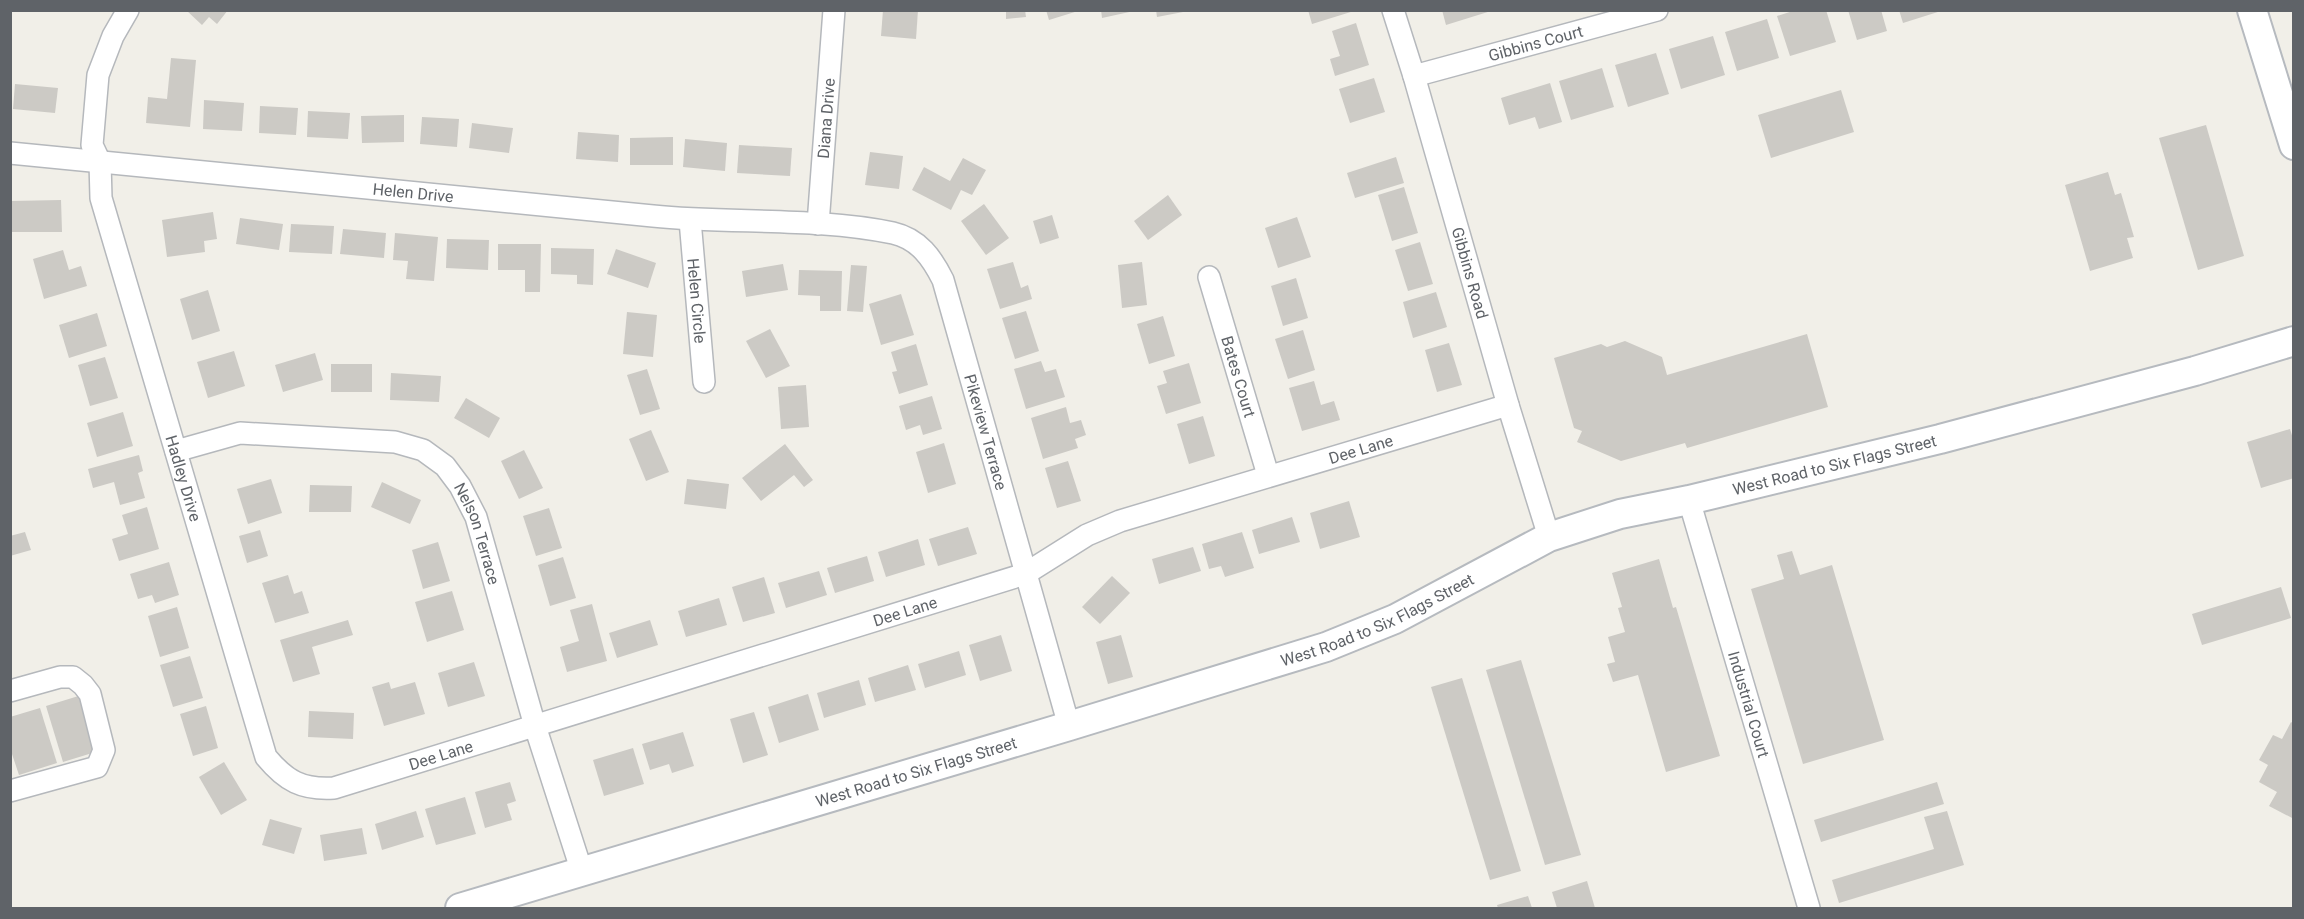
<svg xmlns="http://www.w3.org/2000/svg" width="2304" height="919" font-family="Roboto,sans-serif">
<rect width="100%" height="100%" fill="#f1efe8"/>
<g fill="#cccac5">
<path d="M186 10H228L217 24 209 17 202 25Z"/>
<path d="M883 10H918L916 39 881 36Z"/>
<path d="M1006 10H1025L1026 17 1006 19Z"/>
<path d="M1046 10H1077L1078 11 1049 20Z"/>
<path d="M1101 10H1134V11L1102 18Z"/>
<path d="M1156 10H1183V12L1157 17Z"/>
<path d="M1308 10H1353L1354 11 1312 24Z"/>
<path d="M1442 10H1491V11L1446 25Z"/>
<path d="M1796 10H1826L1836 42 1790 56 1777 16Z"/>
<path d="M1848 10H1881L1887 31 1857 40Z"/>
<path d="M1899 10H1941V11L1903 23Z"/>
<path d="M1767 19 1779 58 1737 71 1725 32Z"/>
<path d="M1356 23 1369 65 1335 76 1330 59 1340 56 1332 31Z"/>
<path d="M1713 36 1725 75 1681 89 1669 49Z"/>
<path d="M1656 53 1669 94 1628 107 1615 65Z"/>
<path d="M171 58 196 60 190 127 146 123 148 97 167 99Z"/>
<path d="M1602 68 1614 107 1571 120 1559 81Z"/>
<path d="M1374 78 1385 112 1350 123 1339 89Z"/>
<path d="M1550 83 1562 122 1539 129 1535 117 1509 125 1501 98Z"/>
<path d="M15 84 58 88 55 113 13 109Z"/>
<path d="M1841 90 1854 132 1771 158 1758 115Z"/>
<path d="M204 100 244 103 242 131 203 129Z"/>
<path d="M260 106 298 108 296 135 259 133Z"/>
<path d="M308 111 350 113 348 139 307 137Z"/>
<path d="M404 115V142L362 143 361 116Z"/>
<path d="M422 117 459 119 457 147 420 144Z"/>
<path d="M472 123 513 128 509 153 469 148Z"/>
<path d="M2206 125 2244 256 2198 270 2159 138Z"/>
<path d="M578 132 619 135 618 162 576 159Z"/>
<path d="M673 137V165H630V138Z"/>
<path d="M685 139 727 143 725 171 683 167Z"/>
<path d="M739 145 792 148 790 176 737 173Z"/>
<path d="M870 152 903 156 899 189 865 185Z"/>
<path d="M1396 157 1404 183 1355 198 1347 173Z"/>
<path d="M963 158 986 170 972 195 961 190 951 210 912 190 924 167 950 181Z"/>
<path d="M2108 172 2115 195 2121 193 2134 237 2127 238 2133 258 2090 271 2065 185Z"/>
<path d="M1404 187 1418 233 1392 241 1378 195Z"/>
<path d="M1168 195 1182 215 1148 240 1134 221Z"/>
<path d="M61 200 62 232H10V201Z"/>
<path d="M984 204 1009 238 986 255 961 221Z"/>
<path d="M213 212 217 239 204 241 205 252 167 257 162 220Z"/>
<path d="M1052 215 1059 238 1040 244 1033 221Z"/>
<path d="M1297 217 1311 257 1278 268 1265 228Z"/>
<path d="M240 218 283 224 279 250 236 244Z"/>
<path d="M291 224 334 226 332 254 289 252Z"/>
<path d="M343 229 386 233 384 258 340 254Z"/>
<path d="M395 233 438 237 434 281 406 279 408 261 393 260Z"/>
<path d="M447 239 489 240 488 270 446 268Z"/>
<path d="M1420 242 1433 284 1408 291 1395 250Z"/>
<path d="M498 244H541L540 292H525V270H498Z"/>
<path d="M551 248 594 249 593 285 577 284V275L551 274Z"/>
<path d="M616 249 656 263 648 288 607 274Z"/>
<path d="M63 250 69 270 81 266 87 286 44 299 33 259Z"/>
<path d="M1013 262 1021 288 1028 285 1032 299 1000 309 987 269Z"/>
<path d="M1142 262 1147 305 1122 308 1118 265Z"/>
<path d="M783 264 788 290 746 297 742 271Z"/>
<path d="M851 265 867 266 863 312 847 311Z"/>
<path d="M799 270 842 271 841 311H820V296L798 295Z"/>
<path d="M1296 278 1308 318 1283 326 1271 286Z"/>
<path d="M208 290 220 331 192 340 180 299Z"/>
<path d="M1436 292 1447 327 1413 338 1403 302Z"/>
<path d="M901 294 914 335 881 345 869 304Z"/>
<path d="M1026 311 1039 351 1015 359 1002 318Z"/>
<path d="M627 312 657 315 653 357 623 354Z"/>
<path d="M97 313 107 346 69 358 59 325Z"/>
<path d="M1163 316 1175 356 1149 364 1137 324Z"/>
<path d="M770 329 790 366 766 378 746 341Z"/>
<path d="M1303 330 1315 370 1288 379 1275 339Z"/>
<path d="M1807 334 1828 407 1687 448 1685 443 1621 461 1577 442 1582 431 1574 428 1554 358 1601 344 1607 347 1625 341 1662 357 1667 375Z"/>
<path d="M1449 343 1462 385 1437 392 1425 350Z"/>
<path d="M916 344 928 385 899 394 892 372 897 371 891 352Z"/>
<path d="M234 351 245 386 208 398 197 362Z"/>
<path d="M315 353 323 380 283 392 275 365Z"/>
<path d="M105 357 118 398 90 406 78 365Z"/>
<path d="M1041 361 1045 372 1056 369 1065 397 1026 409 1014 369Z"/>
<path d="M1189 363 1201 403 1166 414 1157 386 1167 383 1163 371Z"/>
<rect x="331" y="364" width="41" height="28"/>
<path d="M647 369 660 409 640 415 627 375Z"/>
<path d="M391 373 441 376 439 402 390 400Z"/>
<path d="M1314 381 1321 405 1334 401 1340 420 1302 431 1289 388Z"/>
<path d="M806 385 809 427 781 429 778 387Z"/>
<path d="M932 396 942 429 923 435 920 425 906 430 899 406Z"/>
<path d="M466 398 500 418 489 438 454 418Z"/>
<path d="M1066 407 1070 423 1081 420 1086 435 1075 439 1078 448 1043 459 1031 418Z"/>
<path d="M123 412 133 446 97 457 87 423Z"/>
<path d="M1203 416 1215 456 1189 464 1177 424Z"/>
<path d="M2290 429 2294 442V478L2261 488 2247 442Z"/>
<path d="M651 430 669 472 646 481 629 439Z"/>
<path d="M944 443 956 484 928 493 916 452Z"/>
<path d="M785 444 813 480 804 487 794 475 761 501 742 478Z"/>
<path d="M524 450 543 488 519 499 501 461Z"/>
<path d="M139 455 143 471 138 473 145 498 120 505 114 482 93 488 88 469Z"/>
<path d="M1068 461 1081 501 1057 508 1045 468Z"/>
<path d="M271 479 282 513 248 524 237 489Z"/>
<path d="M687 479 729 484 726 509 684 504Z"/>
<path d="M382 482 421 500 410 524 371 507Z"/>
<path d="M310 485 352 486 351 512H309Z"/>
<path d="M1349 501 1360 537 1320 549 1310 513Z"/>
<path d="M147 507 159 549 119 561 112 539 128 534 122 515Z"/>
<path d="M549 508 562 548 536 556 523 516Z"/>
<path d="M1292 517 1300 542 1259 554 1252 530Z"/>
<path d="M968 527 977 554 938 566 929 539Z"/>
<path d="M260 530 268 556 247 563 239 536Z"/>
<path d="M25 532 31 550 10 556V536Z"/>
<path d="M1242 532 1254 568 1225 577 1221 566 1209 569 1202 544Z"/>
<path d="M918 539 925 565 886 577 878 552Z"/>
<path d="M438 542 450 581 423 589 412 550Z"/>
<path d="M1193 547 1201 571 1159 584 1152 559Z"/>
<path d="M1792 551 1800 575 1832 565 1884 740 1803 764 1751 589 1784 579 1777 555Z"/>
<path d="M867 556 874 581 835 593 827 568Z"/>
<path d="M563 557 576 598 550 606 538 565Z"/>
<path d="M1659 559 1673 608 1676 607 1720 756 1666 772 1638 675 1613 682 1607 664 1615 662 1608 637 1625 632 1618 608 1622 607 1612 573Z"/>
<path d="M169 562 179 595 155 603 152 595 138 599 130 574Z"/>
<path d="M819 571 827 595 786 608 778 583Z"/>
<path d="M288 575 294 594 302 591 309 613 275 623 262 583Z"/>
<path d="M1112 576 1130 593 1100 624 1082 607Z"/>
<path d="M764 577 775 613 743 622 732 587Z"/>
<path d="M2281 587 2291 618 2202 645 2192 614Z"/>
<path d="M452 591 464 630 427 642 415 602Z"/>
<path d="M719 598 727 625 686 637 678 611Z"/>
<path d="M592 604 607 661 567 672 560 647 579 641 570 610Z"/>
<path d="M177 607 189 648 160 657 148 616Z"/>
<path d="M348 620 353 635 312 647 320 674 293 682 280 640Z"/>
<path d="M650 620 658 645 617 658 609 633Z"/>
<path d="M1001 635 1012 671 980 681 969 645Z"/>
<path d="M1121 635 1133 677 1108 684 1096 642Z"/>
<path d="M959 651 966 675 925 688 918 664Z"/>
<path d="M190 656 203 698 173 707 160 665Z"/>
<path d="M1521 660 1581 855 1545 865 1486 670Z"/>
<path d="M474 662 485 696 448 707 438 673Z"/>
<path d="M908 665 916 690 875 702 868 678Z"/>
<path d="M1462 678 1521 871 1490 880 1431 687Z"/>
<path d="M859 680 866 705 824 718 817 693Z"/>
<path d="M389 682 391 689 415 682 425 714 384 726 372 687Z"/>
<path d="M85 694 102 750 63 762 46 706Z"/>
<path d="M808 694 819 730 779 743 768 707Z"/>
<path d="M206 706 218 748 193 756 180 714Z"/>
<path d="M40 708 57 763 19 775 10 748V717Z"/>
<path d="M309 711 354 713 353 739 308 737Z"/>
<path d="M754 712 768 755 743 763 730 719Z"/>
<path d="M2291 722 2294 724V819L2269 806 2277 792 2259 782 2268 765 2259 760 2273 735 2282 739Z"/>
<path d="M683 732 694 766 672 773 669 764 650 770 642 744Z"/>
<path d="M633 748 644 784 604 796 593 760Z"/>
<path d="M224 762 247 800 221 815 199 777Z"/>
<path d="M510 782 516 801 507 804 512 820 485 828 475 792Z"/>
<path d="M1937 782 1944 804 1821 842 1814 820Z"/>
<path d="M465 797 476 834 436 845 425 809Z"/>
<path d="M416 811 424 837 382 850 375 824Z"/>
<path d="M1947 811 1964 865 1839 903 1832 880 1934 849 1924 817Z"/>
<path d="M270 819 302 828 294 854 262 845Z"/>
<path d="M362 828 367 854 324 861 320 835Z"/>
<path d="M1587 881 1595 908H1557L1552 892Z"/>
<path d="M1528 896 1532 908H1498L1497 905Z"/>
</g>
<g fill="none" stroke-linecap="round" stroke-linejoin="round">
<defs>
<g id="street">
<path id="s1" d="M128 10 113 36 98 75 92 145 100 162 101 198 266 757C286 781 302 790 334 788L1025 574 1087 535 1120 521 1508 405"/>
<path id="s2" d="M1393 10 1414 76 1508 405 1549 537"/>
<path id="s3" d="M1414 76 1657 10"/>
<path id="s4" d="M10 153C225 174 439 195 653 216 731 224 816 217 893 233 919 239 932 258 943 280L1069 726"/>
<path id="s5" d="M690 220 704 382"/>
<path id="s6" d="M818 224 834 10"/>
<path id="s7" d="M1209 277 1268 475"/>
<path id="s8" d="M176 451 240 433 395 442 423 450 445 466 460 486 476 517 535 726 582 872"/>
<path id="s9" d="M1689 500 1809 908"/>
<path d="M10 691 60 677H73L83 685 90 694 104 750 97 767 10 791"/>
</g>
<g id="secondary">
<path d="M2252 10 2294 145"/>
<path id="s10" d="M460 908 1069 726 1326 647 1395 619 1549 537 1620 514 1689 500 1940 439 2195 371 2294 341"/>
</g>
</defs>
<use href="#street" stroke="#b5b8bc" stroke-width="24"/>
<use href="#secondary" stroke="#b6babf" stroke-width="32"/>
<use href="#street" stroke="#fff" stroke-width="21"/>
<use href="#secondary" stroke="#fff" stroke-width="28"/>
</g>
<g text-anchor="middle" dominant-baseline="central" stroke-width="6" stroke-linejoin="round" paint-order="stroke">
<g font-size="16" fill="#5f6368" stroke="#fff">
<text stroke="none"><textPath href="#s3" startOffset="126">Gibbins Court</textPath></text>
<text stroke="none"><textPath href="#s6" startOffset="106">Diana Drive</textPath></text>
<text stroke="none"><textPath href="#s4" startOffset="405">Helen Drive</textPath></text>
<text stroke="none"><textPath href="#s2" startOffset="274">Gibbins Road</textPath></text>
<text stroke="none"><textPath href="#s5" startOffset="81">Helen Circle</textPath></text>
<text stroke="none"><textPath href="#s7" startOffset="104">Bates Court</textPath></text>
<text stroke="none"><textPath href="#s4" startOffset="1116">Pikeview Terrace</textPath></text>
<text stroke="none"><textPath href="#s1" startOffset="1942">Dee Lane</textPath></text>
<text stroke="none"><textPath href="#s10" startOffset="1448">West Road to Six Flags Street</textPath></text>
<text stroke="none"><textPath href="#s1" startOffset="489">Hadley Drive</textPath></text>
<text stroke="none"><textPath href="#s8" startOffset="354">Nelson Terrace</textPath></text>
<text stroke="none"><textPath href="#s1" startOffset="1456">Dee Lane</textPath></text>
<text stroke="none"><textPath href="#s10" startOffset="962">West Road to Six Flags Street</textPath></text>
<text stroke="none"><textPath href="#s9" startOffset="213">Industrial Court</textPath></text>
<text stroke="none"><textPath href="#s1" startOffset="970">Dee Lane</textPath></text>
<text stroke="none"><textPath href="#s10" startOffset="476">West Road to Six Flags Street</textPath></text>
</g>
</g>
<rect width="2304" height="919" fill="none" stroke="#5f6368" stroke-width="24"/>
</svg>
